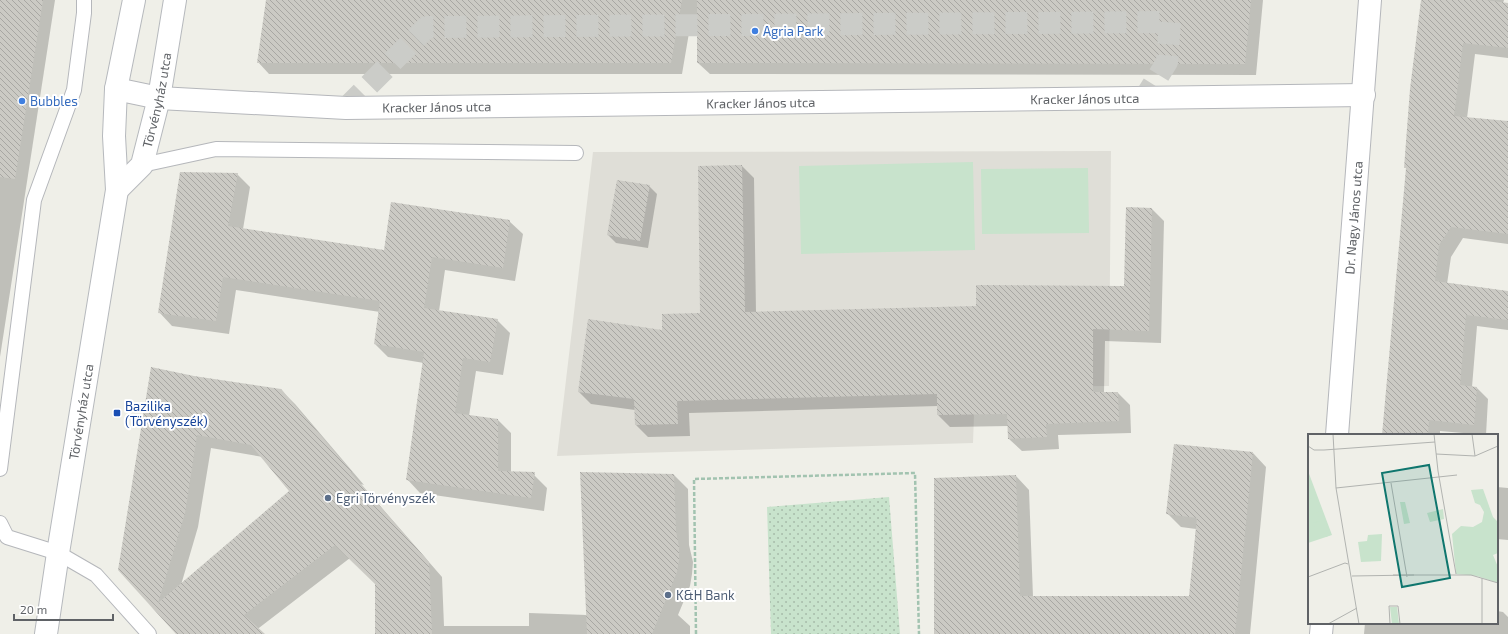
<svg xmlns="http://www.w3.org/2000/svg" width="1508" height="634" font-family="'Exo 2',sans-serif">
<defs>
<pattern id="grass-dots" width="8" height="8" patternUnits="userSpaceOnUse"><rect width="8" height="8" fill="#c8e3cc"/><path d="M2 2h.1M6 6h.1" fill="none" stroke="#a6bba9" stroke-width="1.8" stroke-linecap="round"/></pattern>
<pattern id="building-back-hatch" width="6" height="6" patternUnits="userSpaceOnUse"><rect width="6" height="6" fill="#cbcac4"/><path d="M-1 5l2 2M0 0l6 6M5-1l2 2" fill="none" stroke="#a8a7a3"/></pattern>
</defs>
<rect width="100%" height="100%" fill="#efefe8"/>
<path fill="#dfded7" d="M1111 151 1109 386 975 387 973 443 637 453 557 456 593 152Z"/>
<path fill="url(#grass-dots)" d="M889 497 900 634H771L767 507Z"/>
<g fill="#c8e3cc">
<path d="M973 162 975 250 801 254 799 166Z"/>
<path d="M1088 168 1089 233 982 234 981 169Z"/>
</g>
<g fill="#0003" fill-rule="evenodd">
<path d="M0 0H55L0 357Z"/>
<path d="M267 0H1263L1256 75 710 74 698 63V28L690 27 682 74H269L258 62Z"/>
<path d="M1422 0H1504L1503 3 1508 4V58L1475 54 1467 118 1508 122V244L1463 238 1451 257 1447 284 1508 292V330L1477 326 1472 387H1476L1488 399 1486 435 1440 431V435H1383L1407 170 1405 167Z"/>
<path d="M742 166 754 178 756 313 977 307 1125 287 1152 209 1164 221 1161 343 1105 341 1104 393H1118L1130 405 1131 433 1058 435 1059 449 1022 451 1009 439V426L950 427 938 415V406L689 413 690 436 648 437 636 425 635 410 591 404 579 392 663 331 701 314Z"/>
<path d="M237 174 250 187 243 229 385 251 509 221 523 234 515 281 445 270 439 311 497 320 510 333 503 375 476 371 469 416 498 420 511 433V472L534 475 547 488 544 511 420 493 407 479 424 363 388 357 375 344 380 312 236 290 229 334 172 326 159 312Z"/>
<path d="M649 186 657 194 648 248 616 243 608 235Z"/>
<path d="M194 377 281 390 295 404 364 485 361 484 442 577 444 626H529V613L587 615 674 475 688 489 689 545 693 562 692 574 690 586 678 615 690 626V634H376V584L350 558 251 634H177L119 569ZM211 448 263 457 291 491 181 585 198 527Z"/>
<path d="M1253 453 1266 467 1250 634H935L1016 476 1029 490 1033 597H1190L1196 529 1181 527 1167 513Z"/>
<path d="M1497 487 1508 488V540L1497 539Z"/>
<path d="M1497 611 1503 612 1508 617V634H1364L1365 623H1497Z"/>
</g>
<g fill="url(#building-back-hatch)" fill-rule="evenodd">
<path d="M0 0H43L15 179 0 177Z"/>
<path d="M266 0H682L671 63H257Z"/>
<path d="M697 0H1251L1245 64 697 63Z"/>
<path d="M1421 0H1485L1508 3V48L1463 43 1454 116 1508 121V234L1451 227 1439 245 1435 281 1508 291V320L1466 315 1460 385 1477 387 1474 425 1429 420 1428 435H1382L1406 168H1404L1410 89Z"/>
<path d="M742 165 745 312 976 306V285L1124 286 1126 207 1152 208 1149 331 1093 329V392H1118L1119 421 1046 424 1047 437 1008 439 1007 414 937 415V394L677 401 678 424 635 425 634 399 578 392 588 319 662 330V314L700 313 698 166Z"/>
<path d="M180 172 238 173 228 226 384 250 391 202 510 220 503 268 432 257 424 308 498 319 490 362 463 358 455 413 498 419V471L535 472 531 498 406 480 424 352 374 344 380 301 223 277 216 321 158 313Z"/>
<path d="M617 180 650 185 640 241 607 235Z"/>
<path d="M151 367 194 376 281 389 352 472H350L429 562 432 634H375V584L335 545 244 615 265 634H176L118 570ZM197 435 251 445 289 491 158 603 185 513Z"/>
<path d="M1174 444 1253 452 1235 634H934V478L1016 475 1020 596H1189L1197 518 1166 514Z"/>
<path d="M580 472 674 474 676 531 679 547V560L677 572 652 634H587Z"/>
</g>
<g fill="none" stroke-linecap="round" stroke-linejoin="round">
<path stroke="#cbccc8" stroke-width="22" stroke-dasharray="22 11" stroke-linecap="butt" d="M346 108 427 27 1170 22 1167 62 1144 99"/>
<defs>
<g id="lane">
<path d="M142 165 216 149 576 153"/>
<path d="M0 469 34 200 74 90 84 13V0"/>
<path d="M0 523 7 537 58 553 96 575 149 634"/>
</g>
<g id="street">
<path id="s1" d="M116 89 159 98 346 108 1364 95"/>
<path id="s2" d="M1337 435 1370 0"/>
<path d="M1321 634 1322 623"/>
</g>
<g id="secondary">
<path id="s3" d="M117 190 142 165 159 98 175 0"/>
<path id="s4" d="M46 634 58 553 117 190 114 136 116 89 134 0"/>
</g>
</defs>
<use href="#lane" stroke="#b5b7bb" stroke-width="16"/>
<use href="#street" stroke="#b5b7bb" stroke-width="24"/>
<use href="#secondary" stroke="#b6b9bd" stroke-width="24"/>
<path stroke="#a2c3b0" stroke-width="2.5" stroke-dasharray="4 2" stroke-linecap="butt" d="M696 634 694 479 915 473 919 634"/>
<use href="#lane" stroke="#fff" stroke-width="14"/>
<use href="#street" stroke="#fff" stroke-width="22"/>
<use href="#secondary" stroke="#fff" stroke-width="22"/>
</g>
<g fill="#3f7fe0" stroke="#fff" stroke-width="1.5">
<circle cx="755" cy="31" r="4"/>
<circle cx="22" cy="101" r="4"/>
</g>
<rect fill="#1a4fb4" stroke="#fff" stroke-width="1.5" x="113" y="409" width="8" height="8" rx="2"/>
<g fill="#5c6f8a" stroke="#fff" stroke-width="1.5">
<circle cx="328" cy="498" r="4"/>
<circle cx="668" cy="595" r="4"/>
</g>
<g text-anchor="middle" dominant-baseline="central" stroke-width="4" stroke-linejoin="round" paint-order="stroke">
<g font-size="13" fill="#366cbe" stroke="#fff" text-anchor="start">
<text x="763" y="31">Agria Park</text>
<text x="30" y="101">Bubbles</text>
</g>
<g font-size="13" fill="#5f6266" stroke="#fff">
<text stroke="none"><textPath href="#s3" startOffset="102">Törvényház utca</textPath></text>
<text stroke="none"><textPath href="#s1" startOffset="970">Kracker János utca</textPath></text>
<text stroke="none"><textPath href="#s1" startOffset="646">Kracker János utca</textPath></text>
<text stroke="none"><textPath href="#s1" startOffset="322">Kracker János utca</textPath></text>
<text stroke="none"><textPath href="#s2" startOffset="218">Dr. Nagy János utca</textPath></text>
<text stroke="none"><textPath href="#s4" startOffset="225">Törvényház utca</textPath></text>
</g>
<g font-size="13" fill="#164399" stroke="#fff" text-anchor="start">
<text x="125" y="406">Bazilika<tspan x="125" dy="15">(Törvényszék)</tspan></text>
</g>
<g font-size="13" fill="#4e5e75" stroke="#fff" text-anchor="start">
<text x="336" y="498">Egri Törvényszék</text>
<text x="676" y="595">K&amp;H Bank</text>
</g>
</g>
<g transform="translate(1308 434)">
<rect width="190" height="190" fill="#efefe8"/>
<path d="M0 37 24 101 0 109ZM175 55 185 83 190 88V119L185 121 190 133V149L169 142 148 140 144 100 153 92 165 93 174 88 176 78 172 71 167 69 163 56ZM135 75 136 85 122 88 119 79ZM74 100 73 127 53 128 50 108 59 107 60 101ZM82 173H89L91 190H84Z" fill="#c8e3cc"/>
<path d="M8 63 13 77 2 81 0 66ZM92 68H97L102 89 96 90ZM14 78 22 101 18 103 14 94 8 97 5 89 12 87 9 79Z" fill="#c8e3cc"/>
<path fill="none" stroke="#b1b3b0" stroke-width="1" d="M25 0 28 54 51 190M126 0 130 37 148 140M164 0 167 22M0 12 6 16H16L127 8M128 20 167 22 190 12M83 49 99 143M28 54 149 41M85 141H163L190 149M44 142 106 141M0 143 37 129 40 130M20 190 49 174M82 190 81 172H90L92 190M174 190V144"/>
<path fill="#0f766e" fill-opacity="0.15" stroke="#0f766e" stroke-width="2" d="M121 31 142 144 94 153 74 39Z"/>
<rect width="190" height="190" fill="none" stroke="#5f6266" stroke-width="2"/>
</g>
<path d="M14 614v6h99v-6" fill="none" stroke="#5f6266" stroke-width="2"/>
<text x="20" y="614" font-size="12" fill="#5f6266" stroke="#ffffff" stroke-width="3" paint-order="stroke">20 m</text>
</svg>
